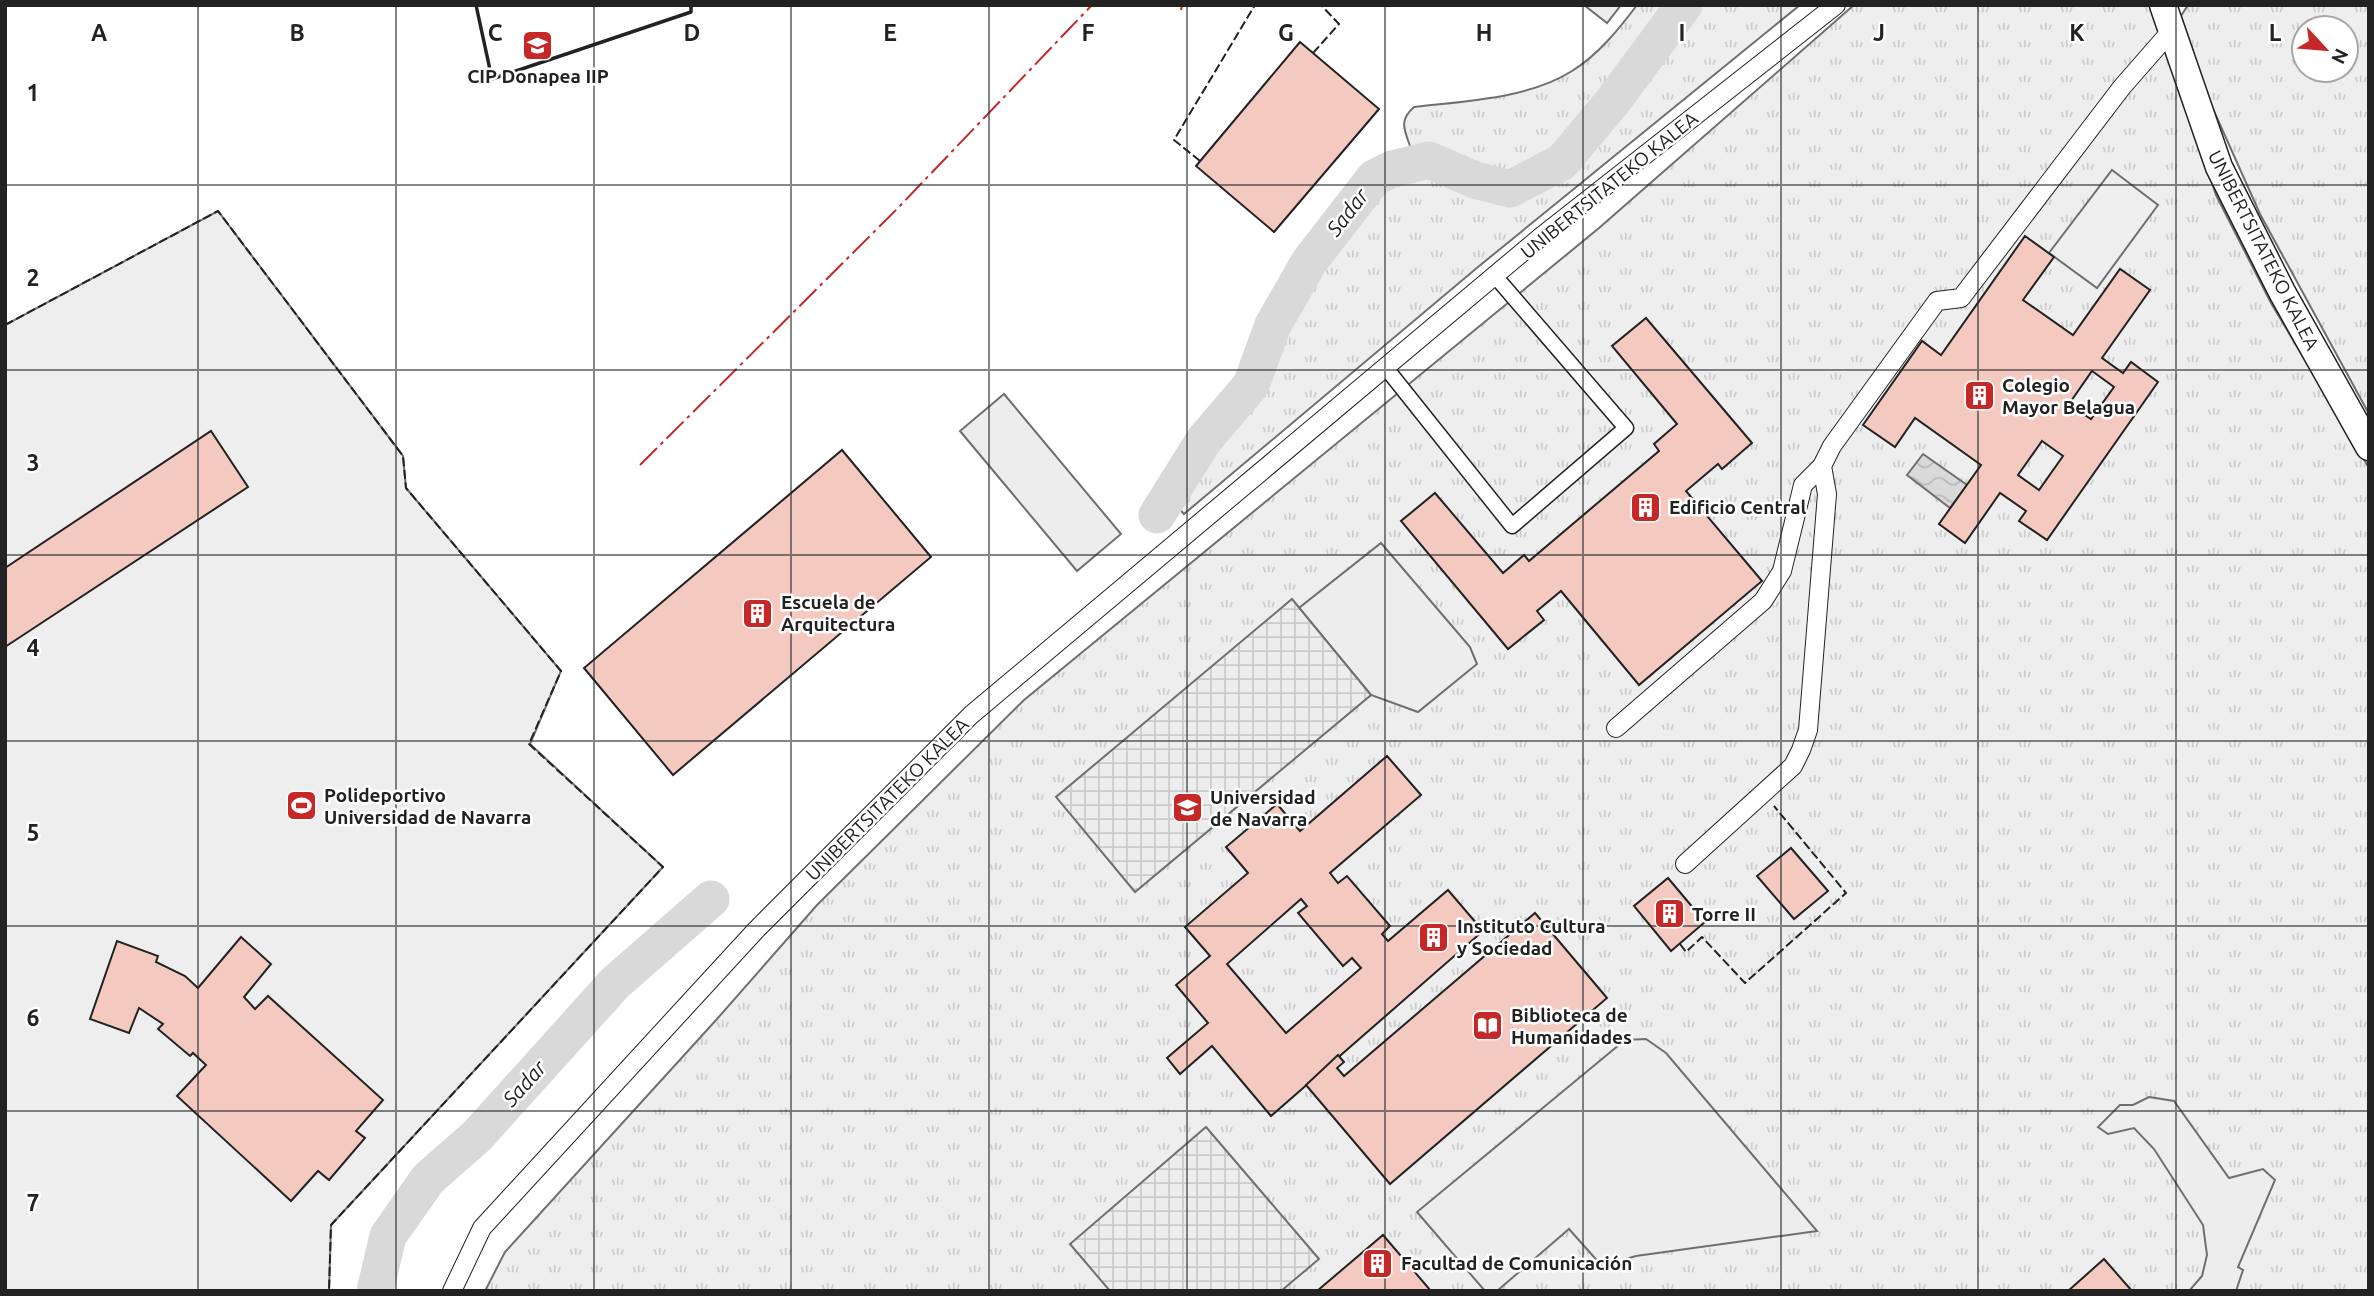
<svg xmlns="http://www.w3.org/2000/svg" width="2374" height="1296" font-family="Ubuntu,sans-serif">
<defs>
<pattern id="grass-tufts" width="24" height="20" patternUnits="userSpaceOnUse" patternTransform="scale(1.75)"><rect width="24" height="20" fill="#eee"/><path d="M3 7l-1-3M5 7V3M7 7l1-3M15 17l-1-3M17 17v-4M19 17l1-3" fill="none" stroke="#ccc"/></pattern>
<pattern id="plaza-grid" width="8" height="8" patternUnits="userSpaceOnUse" patternTransform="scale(1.75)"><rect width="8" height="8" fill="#ededed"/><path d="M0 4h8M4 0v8" fill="none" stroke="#cbcbcb"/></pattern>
<pattern id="water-waves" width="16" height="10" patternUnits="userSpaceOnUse" patternTransform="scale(1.75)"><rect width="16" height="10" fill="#d9d9d9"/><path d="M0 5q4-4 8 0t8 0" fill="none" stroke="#bababa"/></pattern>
</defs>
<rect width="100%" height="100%" fill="#fff"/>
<g fill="url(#grass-tufts)" stroke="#6f6f6f" stroke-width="2" fill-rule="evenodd">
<path d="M1637 5H1800L1478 267 1184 514 1172 501 1195 470 1252 410 1267 384 1271 365 1284 333 1311 278 1384 187 1410 146C1404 129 1399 120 1414 107 1464 101 1528 99 1572 71 1598 55 1619 29 1637 5Z"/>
<path d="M1854 5H2152L2216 195 2271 303 2369 468V1291H485L505 1252 717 1019 817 905 1024 700 1599 228Z"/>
<path d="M2188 5H2369V414L2260 214 2209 100 2181 16ZM2304 28H2346V70H2304Z"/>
</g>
<g fill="#eee" stroke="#6f6f6f" stroke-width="2">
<path d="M2112 170 2158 205 2097 288 2049 253Z"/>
<path d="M218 211 403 456 406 488 561 671 530 744 663 867 331 1225 329 1291H5V325Z"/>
</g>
<g fill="#ededed" stroke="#6f6f6f" stroke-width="2">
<path d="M1584 5H1621L1607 23Z"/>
<path d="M1004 394 1121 534 1077 571 960 431Z"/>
<path d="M1381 543 1470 647 1477 664 1418 712 1371 695 1299 608Z"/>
<path d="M1646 1039 1666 1053 1817 1231 1636 1256 1602 1266 1569 1229 1497 1291H1485L1417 1212 1625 1040Z"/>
<path d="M2149 1097 2174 1101 2229 1178 2263 1169 2275 1180 2238 1267 2243 1270 2236 1291H2189L2202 1276 2207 1255 2203 1225 2154 1149 2134 1128 2108 1134 2098 1127 2120 1105H2133Z"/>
</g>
<g fill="url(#plaza-grid)" stroke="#6f6f6f" stroke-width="2">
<path d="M1292 599 1371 695 1135 892 1056 797Z"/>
<path d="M1206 1127 1319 1259 1281 1291H1110L1070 1244Z"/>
</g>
<path fill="url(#water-waves)" stroke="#6f6f6f" stroke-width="2" d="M1923 454 1967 485 1950 508 1907 475Z"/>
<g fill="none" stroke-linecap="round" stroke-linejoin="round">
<g stroke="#d9d9d9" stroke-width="37">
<path d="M1157 515 1204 440 1251 385 1273 325 1309 262 1374 178 1392 169 1429 160 1475 180 1510 189 1562 162 1613 101 1684 5"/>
<path d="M375 1291 388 1236 428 1179 477 1136 615 983 711 899"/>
</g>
</g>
<g fill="#f3c9c0" stroke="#222" stroke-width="2" fill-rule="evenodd">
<path d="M1300 42 1379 109 1274 232 1196 166Z"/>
<path d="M2025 236 2054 257 2023 300 2073 335 2120 269 2150 290 2102 358 2123 373 2131 362 2158 382 2047 540 2019 521 2026 511 2000 493 1965 543 1939 524 1981 465 1915 418 1895 447 1863 425 1922 341 1941 355ZM2092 371 2114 387 2091 419 2069 404ZM2042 441 2063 456 2039 490 2018 475Z"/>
<path d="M1646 318 1752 443 1722 469 1718 464 1686 491 1762 581 1639 685 1561 591 1537 611 1544 620 1508 649 1401 521 1435 493 1503 573 1524 555 1529 561 1659 451 1654 444 1677 424 1612 346Z"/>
<path d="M211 431 248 487 5 647V568Z"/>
<path d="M842 450 931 557 673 775 584 668Z"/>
<path d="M1387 756 1421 795 1330 873 1338 883 1347 876 1390 926 1382 934 1388 941 1448 890 1483 931 1271 1116 1212 1046 1180 1074 1167 1058 1208 1023 1176 985 1210 956 1185 927 1248 873 1226 847 1277 804 1300 831ZM1301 899 1307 906 1298 913 1343 966 1352 958 1361 968 1286 1033 1227 964Z"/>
<path d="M1791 848 1828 891 1794 919 1757 876Z"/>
<path d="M1668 878 1705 922 1671 951 1634 906Z"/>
<path d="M1535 913 1607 998 1390 1184 1306 1085 1338 1055 1344 1062 1337 1068 1344 1076Z"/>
<path d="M241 937 271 964 244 997 255 1009 268 996 383 1100 356 1131 365 1138 329 1180 318 1171 291 1201 177 1096 206 1065 193 1053 190 1056 158 1029 163 1024 139 1008 129 1033 90 1019 117 941 158 956 156 962 185 976 198 988Z"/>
<path d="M1383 1235 1431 1291H1317Z"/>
<path d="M2104 1259 2132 1291H2068Z"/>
</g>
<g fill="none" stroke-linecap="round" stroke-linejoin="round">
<defs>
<path id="pedestrian" d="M1386 368 1512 526 1626 428 1495 276"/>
<g id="minor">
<path d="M1616 728 1763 601 1782 571 1803 485 1822 466"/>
<path d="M1685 864 1793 766 1801 750 1808 730 1827 494 1822 466 1832 446 1937 301 1961 298 2122 87 2171 31"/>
<path d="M452 1291 482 1228 756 930 971 715 1543 235 1836 5"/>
</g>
<path id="secondary" d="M2163 5 2219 167 2282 292 2369 447"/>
</defs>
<use href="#pedestrian" stroke="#222" stroke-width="17"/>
<use href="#minor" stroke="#222" stroke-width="20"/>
<use href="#secondary" stroke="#222" stroke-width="29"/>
<use href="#pedestrian" stroke="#fff" stroke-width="14"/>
<use href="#minor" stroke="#fff" stroke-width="18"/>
<use href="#secondary" stroke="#fff" stroke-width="26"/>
<g stroke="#222" stroke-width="2" stroke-dasharray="9 3.5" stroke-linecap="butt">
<path d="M1313 53 1339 24 1321 5"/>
<path d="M1200 161 1174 140 1255 5"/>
<path d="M5 325 218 211 403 456 406 488 561 671 529 744 663 867 331 1225 329 1291"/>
<path d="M1680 944 1686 952 1702 937 1745 983 1846 893 1774 806"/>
</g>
<path stroke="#222" stroke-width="3.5" d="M476 5 492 79 691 12V5"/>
<g stroke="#c62828" stroke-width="2" stroke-dasharray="24 5 3.5 5" stroke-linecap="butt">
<path d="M1181 10 1182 5"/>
<path d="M640 465 897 209 1092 5"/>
</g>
</g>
<path fill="none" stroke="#222" stroke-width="2" stroke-opacity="0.55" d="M198 5V1291M396 5V1291M594 5V1291M791 5V1291M989 5V1291M1187 5V1291M1385 5V1291M1583 5V1291M1781 5V1291M1978 5V1291M2176 5V1291M5 185H2369M5 370H2369M5 555H2369M5 741H2369M5 926H2369M5 1111H2369"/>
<defs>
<symbol id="school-square" viewBox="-11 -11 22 22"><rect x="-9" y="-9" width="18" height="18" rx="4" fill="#c62828" stroke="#fff"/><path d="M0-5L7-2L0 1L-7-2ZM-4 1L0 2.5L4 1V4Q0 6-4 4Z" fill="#fff"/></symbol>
<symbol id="building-square" viewBox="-11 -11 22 22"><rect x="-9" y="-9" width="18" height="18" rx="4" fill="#c62828" stroke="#fff"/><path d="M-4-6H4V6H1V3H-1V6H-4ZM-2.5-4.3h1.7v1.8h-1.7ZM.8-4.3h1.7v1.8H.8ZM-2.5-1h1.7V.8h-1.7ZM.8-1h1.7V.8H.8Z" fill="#fff"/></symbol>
<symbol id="stadium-square" viewBox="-11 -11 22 22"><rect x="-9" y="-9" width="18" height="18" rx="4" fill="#c62828" stroke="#fff"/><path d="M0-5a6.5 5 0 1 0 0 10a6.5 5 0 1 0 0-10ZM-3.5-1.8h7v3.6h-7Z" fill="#fff"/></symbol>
<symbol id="university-square" viewBox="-11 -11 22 22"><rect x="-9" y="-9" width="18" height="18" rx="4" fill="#c62828" stroke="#fff"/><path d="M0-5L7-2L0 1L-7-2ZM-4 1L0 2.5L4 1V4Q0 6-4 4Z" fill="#fff"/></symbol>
<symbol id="library-square" viewBox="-11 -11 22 22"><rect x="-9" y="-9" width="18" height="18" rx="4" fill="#c62828" stroke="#fff"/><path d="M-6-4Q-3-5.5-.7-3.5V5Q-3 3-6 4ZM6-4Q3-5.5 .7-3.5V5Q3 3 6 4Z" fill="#fff"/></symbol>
</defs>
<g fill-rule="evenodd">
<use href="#school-square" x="520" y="28" width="35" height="35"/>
<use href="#building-square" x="1962" y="378" width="35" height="35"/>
<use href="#building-square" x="1628" y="490" width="35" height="35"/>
<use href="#building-square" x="740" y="596" width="35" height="35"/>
<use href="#stadium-square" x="284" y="788" width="35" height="35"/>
<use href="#university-square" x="1170" y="790" width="35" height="35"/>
<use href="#building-square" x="1652" y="896" width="35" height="35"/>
<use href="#building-square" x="1416" y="920" width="35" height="35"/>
<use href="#library-square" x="1470" y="1008" width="35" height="35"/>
<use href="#building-square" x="1360" y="1246" width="35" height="35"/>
</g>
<g text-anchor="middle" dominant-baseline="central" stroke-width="5" stroke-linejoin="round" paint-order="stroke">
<g font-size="19" font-weight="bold" fill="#222" stroke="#fff" text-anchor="start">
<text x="538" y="76" text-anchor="middle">CIP Donapea IIP</text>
<text x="2002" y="385">Colegio<tspan x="2002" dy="22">Mayor Belagua</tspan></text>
<text x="1669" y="507">Edificio Central</text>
<text x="781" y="602">Escuela de<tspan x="781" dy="22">Arquitectura</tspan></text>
<text x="324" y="795">Polideportivo<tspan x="324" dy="22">Universidad de Navarra</tspan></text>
<text x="1210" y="797">Universidad<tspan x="1210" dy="22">de Navarra</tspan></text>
<text x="1692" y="914">Torre II</text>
<text x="1457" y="926">Instituto Cultura<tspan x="1457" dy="22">y Sociedad</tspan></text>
<text x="1511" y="1015">Biblioteca de<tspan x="1511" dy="22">Humanidades</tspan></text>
<text x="1401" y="1263">Facultad de Comunicación</text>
</g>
<g font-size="19" fill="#222" stroke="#fff">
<text transform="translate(1609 185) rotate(-39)">UNIBERTSITATEKO KALEA</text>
<text transform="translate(2264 250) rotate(63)">UNIBERTSITATEKO KALEA</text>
<text transform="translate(887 799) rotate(-45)">UNIBERTSITATEKO KALEA</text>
</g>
<g font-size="21" font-style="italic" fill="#222" stroke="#fff">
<text transform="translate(1347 212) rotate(-52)">Sadar</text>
<text transform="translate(524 1083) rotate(-48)">Sadar</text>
</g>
</g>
<g font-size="23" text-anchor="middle" font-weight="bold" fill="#222" stroke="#fff" stroke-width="5" stroke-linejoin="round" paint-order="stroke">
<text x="99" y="41">A</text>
<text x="297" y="41">B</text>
<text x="495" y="41">C</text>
<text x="692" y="41">D</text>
<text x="890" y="41">E</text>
<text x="1088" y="41">F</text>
<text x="1286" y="41">G</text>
<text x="1484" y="41">H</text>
<text x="1682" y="41">I</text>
<text x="1879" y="41">J</text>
<text x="2077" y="41">K</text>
<text x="2275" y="41">L</text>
<text x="33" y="101">1</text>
<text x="33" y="286">2</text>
<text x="33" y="471">3</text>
<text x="33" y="656">4</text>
<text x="33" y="841">5</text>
<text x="33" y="1026">6</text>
<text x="33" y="1211">7</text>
</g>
<rect width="2374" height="1296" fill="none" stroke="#222222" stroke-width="14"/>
<g transform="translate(2325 49) rotate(116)"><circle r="33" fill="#ffffff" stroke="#a7a7a7" stroke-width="2"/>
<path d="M0-5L12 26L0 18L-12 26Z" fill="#c62828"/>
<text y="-10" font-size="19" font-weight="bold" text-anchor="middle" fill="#222222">N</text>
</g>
</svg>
